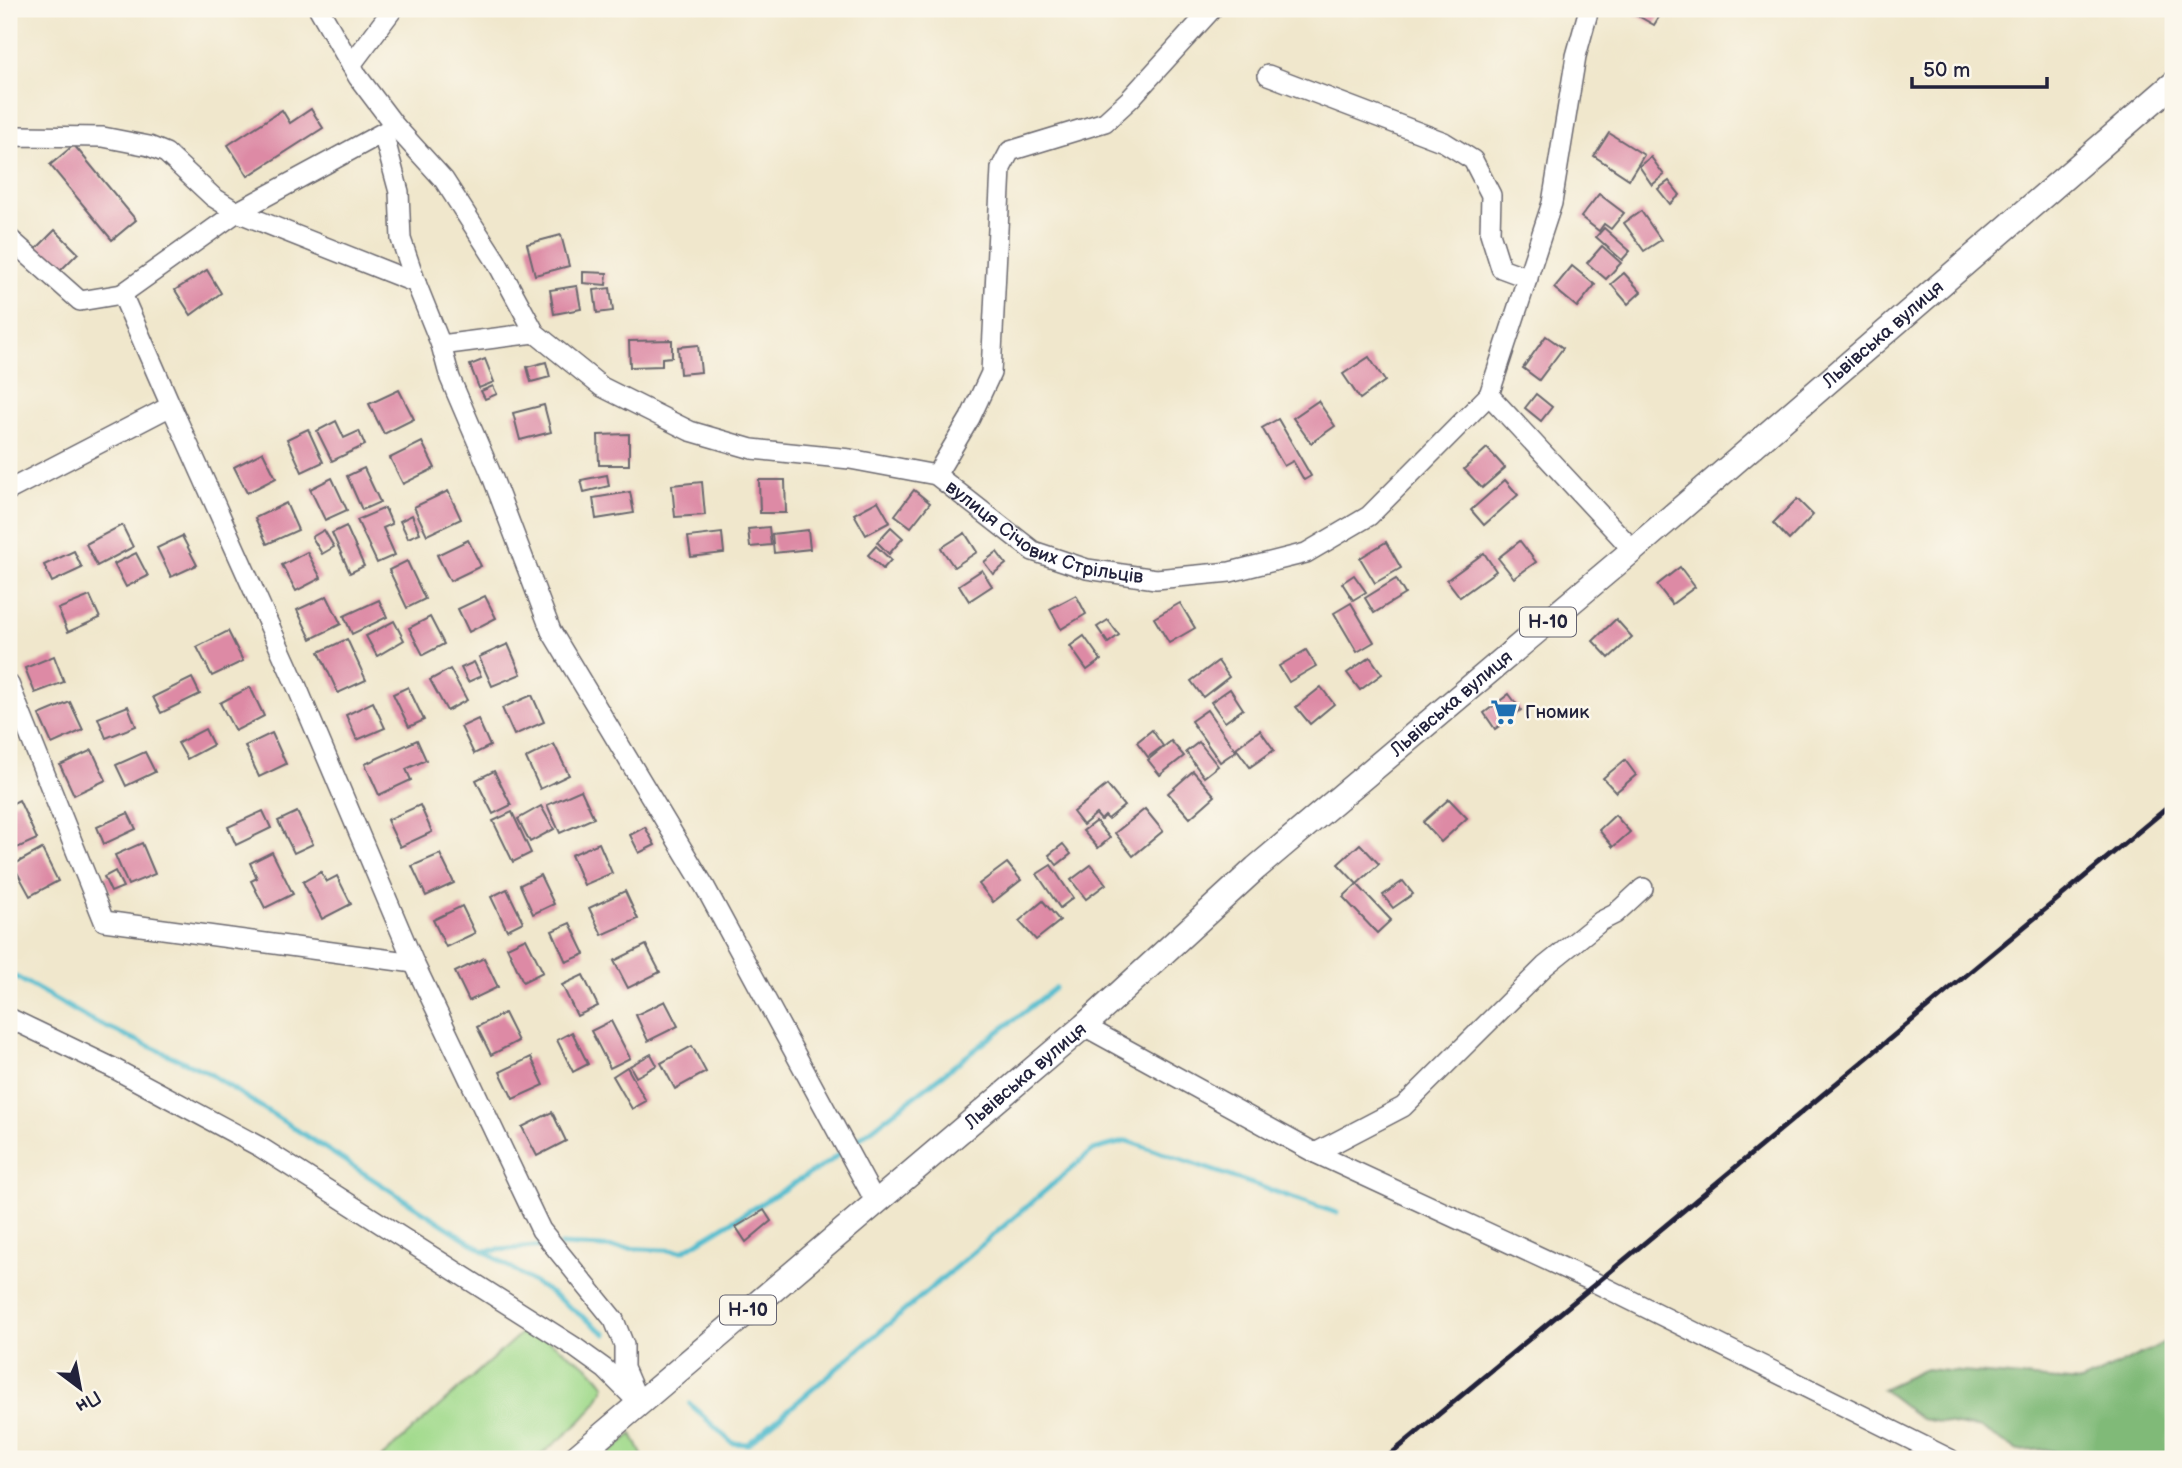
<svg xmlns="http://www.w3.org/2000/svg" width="2182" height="1468" font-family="'Balsamiq Sans',sans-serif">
<rect width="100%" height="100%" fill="#fbf7ec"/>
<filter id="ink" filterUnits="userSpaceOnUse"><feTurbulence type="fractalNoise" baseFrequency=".0143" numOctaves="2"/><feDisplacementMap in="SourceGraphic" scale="14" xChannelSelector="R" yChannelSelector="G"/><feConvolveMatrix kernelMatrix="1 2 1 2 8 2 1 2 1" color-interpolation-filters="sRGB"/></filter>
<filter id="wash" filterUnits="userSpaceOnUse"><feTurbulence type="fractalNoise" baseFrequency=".00686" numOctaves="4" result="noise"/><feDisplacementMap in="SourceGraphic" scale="28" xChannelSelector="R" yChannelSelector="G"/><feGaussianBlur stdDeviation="1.57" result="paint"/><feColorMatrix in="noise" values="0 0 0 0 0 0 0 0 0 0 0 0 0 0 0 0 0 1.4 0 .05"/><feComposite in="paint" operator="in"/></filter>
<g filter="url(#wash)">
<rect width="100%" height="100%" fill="#f0e7cc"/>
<g fill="#a1da8c" stroke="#627e64" stroke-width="2">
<path d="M528 1327 590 1368 605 1385C596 1415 559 1439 536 1459H380Z"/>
<path d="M632 1434 644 1459H602Z"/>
</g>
<path fill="#80ba78" stroke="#516e5a" stroke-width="2" d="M2173 1336V1459H2079L2046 1449 2018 1451 1982 1429 1921 1419 1882 1389 1925 1369 2082 1382 2158 1346Z"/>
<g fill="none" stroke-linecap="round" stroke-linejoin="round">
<g stroke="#52bcce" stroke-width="5">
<path d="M9 973 93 1021 207 1072 484 1251 548 1246"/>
<path d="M561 1245 683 1251 829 1162 1055 988"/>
<path d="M484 1251 552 1294 606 1334"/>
<path d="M690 1404 732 1443 748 1444 1093 1150 1127 1141 1337 1213"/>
</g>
</g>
<g id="blocks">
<g fill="#dd8aa5">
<path d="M1626 9H1664L1654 25Z"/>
<path d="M311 109 323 128 248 176 228 145 282 110 290 123Z"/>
<path d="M1609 133 1644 155 1629 179 1594 156Z"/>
<path d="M74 145 136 220 112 240 50 165Z"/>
<path d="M1651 157 1664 175 1652 185 1639 166Z"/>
<path d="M1669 181 1680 195 1670 204 1658 189Z"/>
<path d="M1599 194 1624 213 1611 229 1604 224 1599 231 1581 217Z"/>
<path d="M1641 211 1661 240 1644 251 1624 223Z"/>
<path d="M1604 228 1630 251 1622 260 1596 237Z"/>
<path d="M55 230 78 253 59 272 36 249Z"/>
<path d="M561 235 569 266 535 275 527 244Z"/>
<path d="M1602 246 1621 263 1606 279 1587 263Z"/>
<path d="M1572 266 1595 285 1577 307 1554 288Z"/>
<path d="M207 270 221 293 191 315 175 290Z"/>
<path d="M583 272 607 273 606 285 583 283Z"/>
<path d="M1624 273 1641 292 1628 304 1611 284Z"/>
<path d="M577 286 581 309 554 314 550 290Z"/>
<path d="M610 288 613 311 597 313 594 290Z"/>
<path d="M1546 336 1563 348 1539 380 1523 368Z"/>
<path d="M672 340V357L662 358V366L630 367 629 341Z"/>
<path d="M698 345 701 372 680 374 678 347Z"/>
<path d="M1369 357 1385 381 1360 399 1343 374Z"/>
<path d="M485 359 494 382 479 388 470 365Z"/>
<path d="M546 362 550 377 531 382 527 367Z"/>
<path d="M493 386 497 394 485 399 481 391Z"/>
<path d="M399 390 414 419 384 434 369 404Z"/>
<path d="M1536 394 1552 407 1541 421 1525 408Z"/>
<path d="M1318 401 1335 426 1311 443 1293 418Z"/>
<path d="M544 405 551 432 520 440 513 413Z"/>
<path d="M1278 419 1311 476 1304 480 1293 461 1284 466 1262 428Z"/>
<path d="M336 421 344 438 359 431 365 445 332 461 317 431Z"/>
<path d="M308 429 323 462 302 472 287 439Z"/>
<path d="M629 434V465H599L598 435Z"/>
<path d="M422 442 435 468 403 484 390 458Z"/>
<path d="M1487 448 1505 468 1482 488 1464 469Z"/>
<path d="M263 452 276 478 247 493 234 467Z"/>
<path d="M364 468 380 502 362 510 347 476Z"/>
<path d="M607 475 609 486 584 492 581 480Z"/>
<path d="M332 478 347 510 325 520 310 489Z"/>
<path d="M759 480H785L786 513H760Z"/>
<path d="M1505 480 1518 495 1484 525 1471 510Z"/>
<path d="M702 482 705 515 675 517 672 485Z"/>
<path d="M914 490 930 503 911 527 895 515Z"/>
<path d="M448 491 461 519 427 535 414 507Z"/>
<path d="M630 492 634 513 596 519 593 498Z"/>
<path d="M1797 499 1813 515 1789 540 1773 523Z"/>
<path d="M878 501 890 522 866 535 854 514Z"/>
<path d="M286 503 298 530 267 544 255 518Z"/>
<path d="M385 508 392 524 383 528 395 555 377 563 357 520Z"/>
<path d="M412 515 420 533 408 538 400 521Z"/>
<path d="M122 525 133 547 97 566 86 544Z"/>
<path d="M346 526 364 566 350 573 332 533Z"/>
<path d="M769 527 771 545 750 547 748 529Z"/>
<path d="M891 527 903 538 889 554 877 542Z"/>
<path d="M324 530 334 547 322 554 312 537Z"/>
<path d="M808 530 810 549 774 553 772 534Z"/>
<path d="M722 533 724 553 691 557 688 537Z"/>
<path d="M965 533 977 552 954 567 941 548Z"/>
<path d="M182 536 197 565 171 577 157 548Z"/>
<path d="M468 540 481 566 450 581 437 555Z"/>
<path d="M1520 541 1536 562 1514 578 1498 558Z"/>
<path d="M1386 542 1401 568 1375 583 1360 558Z"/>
<path d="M876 546 891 560 883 569 868 555Z"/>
<path d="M74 551 82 568 52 582 44 565Z"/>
<path d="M307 552 321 578 296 591 282 565Z"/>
<path d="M997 552 1006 564 993 574 984 562Z"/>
<path d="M136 553 148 576 126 587 114 564Z"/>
<path d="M1484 553 1496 571 1460 597 1447 580Z"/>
<path d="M407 561 425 599 407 608 389 570Z"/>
<path d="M1680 567 1695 587 1672 604 1657 585Z"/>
<path d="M982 570 992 586 969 601 959 585Z"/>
<path d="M1354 575 1366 592 1353 600 1342 583Z"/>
<path d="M1396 579 1405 594 1374 613 1365 598Z"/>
<path d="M1076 595 1086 614 1061 629 1050 609Z"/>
<path d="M90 596 100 618 68 632 58 609Z"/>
<path d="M327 596 341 624 311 639 297 610Z"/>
<path d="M485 596 496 618 469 632 458 609Z"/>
<path d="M379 600 387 617 352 634 344 616Z"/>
<path d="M1180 603 1195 628 1169 643 1154 618Z"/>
<path d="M1351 603 1374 642 1357 652 1334 613Z"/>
<path d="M430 617 444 644 423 655 409 628Z"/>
<path d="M1616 619 1632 637 1609 658 1593 641Z"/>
<path d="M1108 620 1119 635 1108 643 1097 627Z"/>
<path d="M394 621 404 640 377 656 366 636Z"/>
<path d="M228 631 243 661 212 676 197 647Z"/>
<path d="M1084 636 1101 660 1087 670 1070 646Z"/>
<path d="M347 639 366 680 338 693 319 652Z"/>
<path d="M508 644 521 674 492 686 479 657Z"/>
<path d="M1306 650 1316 666 1289 682 1279 666Z"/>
<path d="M54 656 64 682 35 693 25 668Z"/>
<path d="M1370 657 1382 674 1360 690 1347 673Z"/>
<path d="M1218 661 1229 677 1203 697 1191 681Z"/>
<path d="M474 662 481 676 468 682 461 668Z"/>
<path d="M450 669 467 700 447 711 430 680Z"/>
<path d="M192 678 200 694 161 713 153 697Z"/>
<path d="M250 687 264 716 235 731 220 703Z"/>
<path d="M408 687 424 720 409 727 393 694Z"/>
<path d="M1321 687 1334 704 1310 724 1296 707Z"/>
<path d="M1230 689 1243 709 1225 722 1211 702Z"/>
<path d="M1509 694 1521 710 1495 729 1484 713Z"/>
<path d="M532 695 544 722 514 735 502 708Z"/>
<path d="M70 702 83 730 52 744 39 715Z"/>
<path d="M373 702 385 728 357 740 346 715Z"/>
<path d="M128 706 136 726 106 738 98 718Z"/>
<path d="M1207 710 1236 751 1220 762 1191 721Z"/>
<path d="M478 719 490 746 474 754 461 727Z"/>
<path d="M205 729 213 745 187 759 178 743Z"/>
<path d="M1152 730 1163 746 1148 757 1137 742Z"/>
<path d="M1260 730 1274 750 1250 767 1236 748Z"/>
<path d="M272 733 286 764 259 777 245 746Z"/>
<path d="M417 740 426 760 406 769 411 780 379 795 365 764Z"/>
<path d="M1171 741 1184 756 1160 775 1148 760Z"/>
<path d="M1199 742 1218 766 1204 777 1186 752Z"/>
<path d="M554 744 569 775 540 789 526 758Z"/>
<path d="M92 750 106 780 74 795 60 765Z"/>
<path d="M145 752 155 772 126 786 116 765Z"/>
<path d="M1625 760 1636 775 1616 792 1603 778Z"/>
<path d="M494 771 511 805 493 814 476 780Z"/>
<path d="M1193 771 1215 796 1190 818 1168 793Z"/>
<path d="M1107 785 1124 806 1108 819 1105 816 1101 820 1096 814 1083 825 1073 812Z"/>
<path d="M581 790 594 818 560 833 547 805Z"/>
<path d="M1449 799 1467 818 1441 842 1423 822Z"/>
<path d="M19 800 37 839 17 848 9 831V805Z"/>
<path d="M420 805 432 832 400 847 387 820Z"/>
<path d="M541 806 554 829 530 842 518 819Z"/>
<path d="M1145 809 1163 831 1133 856 1115 833Z"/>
<path d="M263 811 271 828 236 845 228 827Z"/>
<path d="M297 812 313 844 294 853 278 821Z"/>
<path d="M512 812 531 853 513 862 493 821Z"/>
<path d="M128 813 136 829 104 844 97 827Z"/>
<path d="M1615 815 1630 832 1613 847 1599 830Z"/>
<path d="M1096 821 1110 838 1098 848 1083 831Z"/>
<path d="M645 827 655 845 639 853 630 835Z"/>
<path d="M142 843 155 874 128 885 115 855Z"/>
<path d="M599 843 612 873 584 885 571 855Z"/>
<path d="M1063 844 1071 854 1057 865 1049 855Z"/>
<path d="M1360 844 1379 864 1357 884 1391 920 1377 933 1343 897 1357 884 1338 864Z"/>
<path d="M42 849 58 881 30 896 13 865Z"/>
<path d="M272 852 293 894 265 908 251 881 257 878 250 863Z"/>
<path d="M440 854 454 883 426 896 412 866Z"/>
<path d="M1007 863 1021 880 993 902 979 884Z"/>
<path d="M1051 865 1073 898 1060 908 1037 874Z"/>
<path d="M1091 865 1106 884 1086 899 1071 880Z"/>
<path d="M115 871 123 887 111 892 104 877Z"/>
<path d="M321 872 326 882 337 876 351 904 322 919 303 882Z"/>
<path d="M540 875 554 904 533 914 520 885Z"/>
<path d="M1403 881 1413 894 1393 908 1383 895Z"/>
<path d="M507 889 523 922 507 930 491 897Z"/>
<path d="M625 891 638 919 602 935 589 908Z"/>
<path d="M1043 901 1060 921 1036 940 1019 921Z"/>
<path d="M462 906 475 933 446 947 433 920Z"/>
<path d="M570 923 585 954 566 962 552 931Z"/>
<path d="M526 938 543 972 523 982 507 947Z"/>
<path d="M646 945 660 972 628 988 614 961Z"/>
<path d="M484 958 498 987 469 1001 455 972Z"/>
<path d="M583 975 598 1006 577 1016 562 985Z"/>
<path d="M665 1001 678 1026 648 1041 636 1015Z"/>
<path d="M504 1013 518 1041 491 1055 477 1027Z"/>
<path d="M611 1021 630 1058 610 1068 591 1031Z"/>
<path d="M572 1032 588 1064 573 1072 557 1040Z"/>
<path d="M692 1046 706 1072 675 1089 661 1063Z"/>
<path d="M651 1054 657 1065 636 1077 630 1066Z"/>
<path d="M531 1057 544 1085 513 1099 500 1072Z"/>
<path d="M627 1067 646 1101 632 1109 613 1076Z"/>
<path d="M552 1112 566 1141 537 1156 522 1127Z"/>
<path d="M764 1210 771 1221 746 1242 736 1227Z"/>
</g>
</g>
</g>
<g filter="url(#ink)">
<use href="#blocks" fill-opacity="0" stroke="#6a676e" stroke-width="2"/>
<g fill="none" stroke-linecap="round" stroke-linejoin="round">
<defs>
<g id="minor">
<path id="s1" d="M319 9 358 77 395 126 444 180 496 261 535 333 602 387 690 431 752 449 850 459 936 475 1033 551 1087 569 1156 579 1230 572 1306 553 1369 516 1489 395"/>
<path d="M1589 9 1576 56 1552 203 1489 395 1633 550"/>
<path d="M351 65 393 9"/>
<path d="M1268 75 1444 142 1473 160 1491 195 1490 233 1501 268 1528 278"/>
<path d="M383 133 399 192 401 239 416 283"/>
<path d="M9 139 17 136 103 137 149 146 166 153 213 197 237 212 416 283 441 345"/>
<path d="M9 238 80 301 122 294 171 406"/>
<path d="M122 294 237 212 395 126"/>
<path d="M535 333 441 345 450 378 492 476 551 631 705 887 875 1201"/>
<path d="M936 475 970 418 991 373 1001 168 1010 151 1105 122 1130 99 1212 9"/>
<path d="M9 490 171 406 297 687 414 963 541 1230 614 1320 624 1345V1368L639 1403 605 1369 573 1346 260 1147 113 1068 9 1018"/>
<path d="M9 684 104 921 414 963"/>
<path d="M1084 1026 1315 1153 1596 1283 1950 1459"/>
<path d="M1315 1153 1403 1107 1545 966 1601 921 1615 914 1643 888"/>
</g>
<g id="major">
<path id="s2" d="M574 1459 1084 1026 1256 868 1633 550 2173 84"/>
</g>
</defs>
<use href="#minor" stroke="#6a676e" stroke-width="22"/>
<use href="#major" stroke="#6a676e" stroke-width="27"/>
<use href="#minor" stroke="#fff" stroke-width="19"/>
<use href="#major" stroke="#fff" stroke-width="24"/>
<path stroke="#22223b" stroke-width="5" d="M1385 1459 2173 803"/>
</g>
</g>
<defs>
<symbol id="supermarket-bare" viewBox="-9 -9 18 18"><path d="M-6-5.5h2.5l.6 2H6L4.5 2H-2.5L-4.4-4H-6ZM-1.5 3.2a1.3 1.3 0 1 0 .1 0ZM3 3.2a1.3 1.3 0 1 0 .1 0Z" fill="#1f6fb2" stroke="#fbf7ec" stroke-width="2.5" paint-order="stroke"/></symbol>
</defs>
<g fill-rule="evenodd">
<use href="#supermarket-bare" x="1485" y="693" width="38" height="38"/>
</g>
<g text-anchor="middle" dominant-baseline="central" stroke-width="5" stroke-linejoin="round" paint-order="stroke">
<g fill="#fbf7ec" stroke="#636270" stroke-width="2">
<rect x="1520" y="607.5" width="56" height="29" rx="5"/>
<rect x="720" y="1295.5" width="56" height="29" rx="5"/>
</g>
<g font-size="18" font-weight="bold" fill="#22223b">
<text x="1548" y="622">Н-10</text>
<text x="748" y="1310">Н-10</text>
</g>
<g font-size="19" fill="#22223b" stroke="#fbf7ec">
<text stroke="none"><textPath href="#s2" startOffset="1726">Львівська вулиця</textPath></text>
<text stroke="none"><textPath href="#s1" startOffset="952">вулиця Січових Стрільців</textPath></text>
<text stroke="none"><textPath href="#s2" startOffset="1158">Львівська вулиця</textPath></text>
<text stroke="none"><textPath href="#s2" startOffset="592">Львівська вулиця</textPath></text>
</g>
<g font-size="19" fill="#22223b" stroke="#fbf7ec" text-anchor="start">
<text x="1525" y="712">Гномик</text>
</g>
</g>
<rect width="2182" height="1468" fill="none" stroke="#fbf7ec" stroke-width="35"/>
<g transform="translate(80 1388) rotate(148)" stroke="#fbf7ec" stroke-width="5" paint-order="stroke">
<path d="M0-5L12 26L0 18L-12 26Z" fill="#22223b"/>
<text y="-10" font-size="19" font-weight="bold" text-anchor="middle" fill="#22223b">Пн</text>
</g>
<path d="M1912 77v10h135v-10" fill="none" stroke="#22223b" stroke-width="3.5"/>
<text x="1923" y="77" font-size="21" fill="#22223b" stroke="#fbf7ec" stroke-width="5" paint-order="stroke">50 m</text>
</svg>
